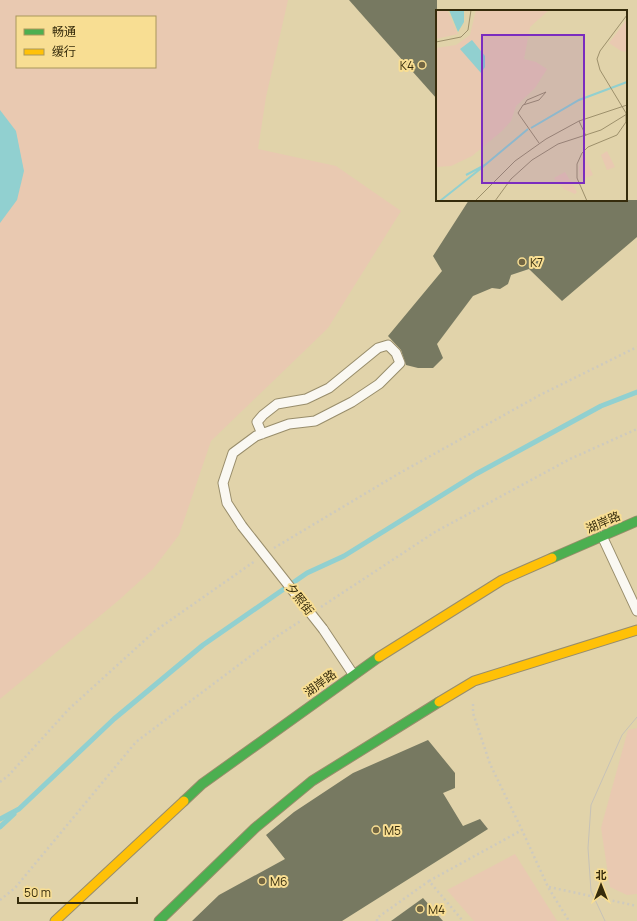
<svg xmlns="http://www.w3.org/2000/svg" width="637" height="921" font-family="Manrope,'Noto Sans SC',sans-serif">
<rect width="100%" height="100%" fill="#e1d3aa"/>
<g fill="#e9c9b1" fill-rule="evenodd">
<path d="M0 0H288L266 97 258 149 336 166 401 211 328 328 211 441 179 535 153 569 119 600 0 699ZM17 17H155V67H17Z"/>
<path d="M637 728V894L627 895 610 887 601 828 628 730Z"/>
<path d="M515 854 557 921H474L447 890Z"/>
</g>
<path fill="#91d0d0" d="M0 110 16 131 24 171 17 200 0 223Z"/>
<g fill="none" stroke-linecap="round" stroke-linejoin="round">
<g stroke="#91d0d0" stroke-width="5">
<path d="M0 819 19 809 114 719 203 645 307 573 344 556 476 474 601 406 637 392"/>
<path d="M0 827 14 814"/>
</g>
</g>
<g fill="#777961">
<path d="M349 0H437V99L364 17Z"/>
<path d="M469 200H637V237L562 301 529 269 511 275 508 284 500 289 492 288 473 296 437 344 443 358 433 368H418L406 365 401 350 388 336 442 271 433 256Z"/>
<path d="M428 740 455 773V788L443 793 463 826 480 819 488 829 342 921H192L219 895 285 859 266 835 294 812 353 773Z"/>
<path d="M423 898 443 921H391Z"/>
</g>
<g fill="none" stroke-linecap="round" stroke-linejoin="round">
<defs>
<g id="lane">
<path d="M242 526 227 503 223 483 233 453 256 436 289 424 315 421 352 402 379 384 400 363 396 353 388 345 378 348 329 388 306 399 277 404 263 415 257 422 262 434"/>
<path d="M602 536 637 611"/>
<path d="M323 629 353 674"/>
</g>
<g id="fast">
<path d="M552 558 637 521"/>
<path d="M184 801 202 784 379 657"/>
<path d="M159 921 255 828 312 781 439 702"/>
</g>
<g id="slow">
<path d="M379 657 502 580 552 558"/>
<path d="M439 702 474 681 637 630"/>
<path d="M55 921 184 801"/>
</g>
</defs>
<use href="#lane" stroke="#988d6b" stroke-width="11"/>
<use href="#fast" stroke="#988d6b" stroke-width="11"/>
<use href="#slow" stroke="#988d6b" stroke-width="11"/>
<g stroke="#cecabe" stroke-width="2.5" stroke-dasharray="2 3" stroke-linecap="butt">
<path d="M274 548 398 474 540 395 637 347"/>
<path d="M321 607 435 532 570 459 637 429"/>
<path d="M473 704V713L490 764 522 830"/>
<path d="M0 782 8 776 69 709 155 631 255 561"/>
<path d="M429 881 522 830 548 887 569 921"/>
<path d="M549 887 637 906"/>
<path d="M0 900 15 888 136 742 276 637 302 620"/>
<path d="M377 921V918L429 881 463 921"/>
</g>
<use href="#lane" stroke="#faf8f2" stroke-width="9"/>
<use href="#fast" stroke="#4caf50" stroke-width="9"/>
<use href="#slow" stroke="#ffc107" stroke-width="9"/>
<path stroke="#c7c2b7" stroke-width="1" d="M605 921 591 891 588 848 591 805 622 735 637 717"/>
<defs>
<path id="lane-bridge" d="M242 526 323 629"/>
</defs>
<use href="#lane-bridge" stroke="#988d6b" stroke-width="11" stroke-linecap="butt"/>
<use href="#lane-bridge" stroke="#faf8f2" stroke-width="9"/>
</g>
<g fill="#726643" stroke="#f8de93" stroke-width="1.5">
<circle cx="422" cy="65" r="4"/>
<circle cx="522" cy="262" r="4"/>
<circle cx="376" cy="830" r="4"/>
<circle cx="262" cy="881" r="4"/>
<circle cx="420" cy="909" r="4"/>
</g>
<g text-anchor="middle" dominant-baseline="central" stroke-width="4" stroke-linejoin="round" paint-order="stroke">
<g font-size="12" fill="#362c0c" stroke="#f8de93" text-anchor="start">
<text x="414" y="65" text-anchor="end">K4</text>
<text x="530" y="262">K7</text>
<text x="384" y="830">M5</text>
<text x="270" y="881">M6</text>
<text x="428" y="909">M4</text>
</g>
<g font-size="12" fill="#362c0c" stroke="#f8de93">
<text transform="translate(603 522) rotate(-23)">湖岸路</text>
<text transform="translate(300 599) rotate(52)">夕照街</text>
<text transform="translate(320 683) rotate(-36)">湖岸路</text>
</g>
</g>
<g transform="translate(436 10)">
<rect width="191" height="191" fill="#e1d3aa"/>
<path d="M0 0H11L22 24 0 29ZM40 0H113L94 17 88 49 100 52 111 59 99 78 80 96 75 111 66 121 36 146 15 156 0 157V38L20 35 34 25ZM191 9V42L185 41 173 33ZM171 141 179 157 171 160 165 145ZM147 142 157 165 147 169 144 167 143 158ZM129 162 141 182 139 184 128 179 118 168Z" fill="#e9c9b1"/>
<path d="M28 0V12L22 22 13 0ZM36 30 49 46V57L45 63 24 39Z" fill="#91d0d0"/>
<path fill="none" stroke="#91d0d0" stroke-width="2" d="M95 118 143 90 191 72M30 165 49 155 92 119M4 191 48 156"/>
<path fill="none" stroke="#9d906b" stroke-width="1" d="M0 32 25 27 32 20 35 0M88 95 91 90 110 82 103 90 87 95 82 103 103 133M143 111 150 126M39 191 79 151 110 129 143 111 191 95M59 191 75 169 96 150 122 134 165 120 191 104M151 191 141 168V154L146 143 152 137 181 125 190 112V103L164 60 161 49 164 41 191 5"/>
<path fill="#7b2cbf" fill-opacity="0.15" stroke="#7b2cbf" stroke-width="2" d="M46 25H148V173H46Z"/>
<rect width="191" height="191" fill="none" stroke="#362c0c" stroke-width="2"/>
</g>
<rect x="16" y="16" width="140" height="52" fill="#f8de93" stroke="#aa975d"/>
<rect x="24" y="29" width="20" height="6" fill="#4caf50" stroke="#aa975d"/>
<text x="52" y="36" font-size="12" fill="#362c0c">畅通</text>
<rect x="24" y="49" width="20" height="6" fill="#ffc107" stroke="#aa975d"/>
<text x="52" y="56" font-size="12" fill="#362c0c">缓行</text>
<g transform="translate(601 885)" stroke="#f8de93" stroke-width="3" paint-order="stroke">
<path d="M0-3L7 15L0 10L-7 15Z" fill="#362c0c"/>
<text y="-6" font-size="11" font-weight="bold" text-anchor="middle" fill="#362c0c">北</text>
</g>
<path d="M18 897v6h119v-6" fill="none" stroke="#362c0c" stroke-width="2"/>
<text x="24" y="897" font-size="12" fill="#362c0c" stroke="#f8de93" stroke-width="3" paint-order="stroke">50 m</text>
</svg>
